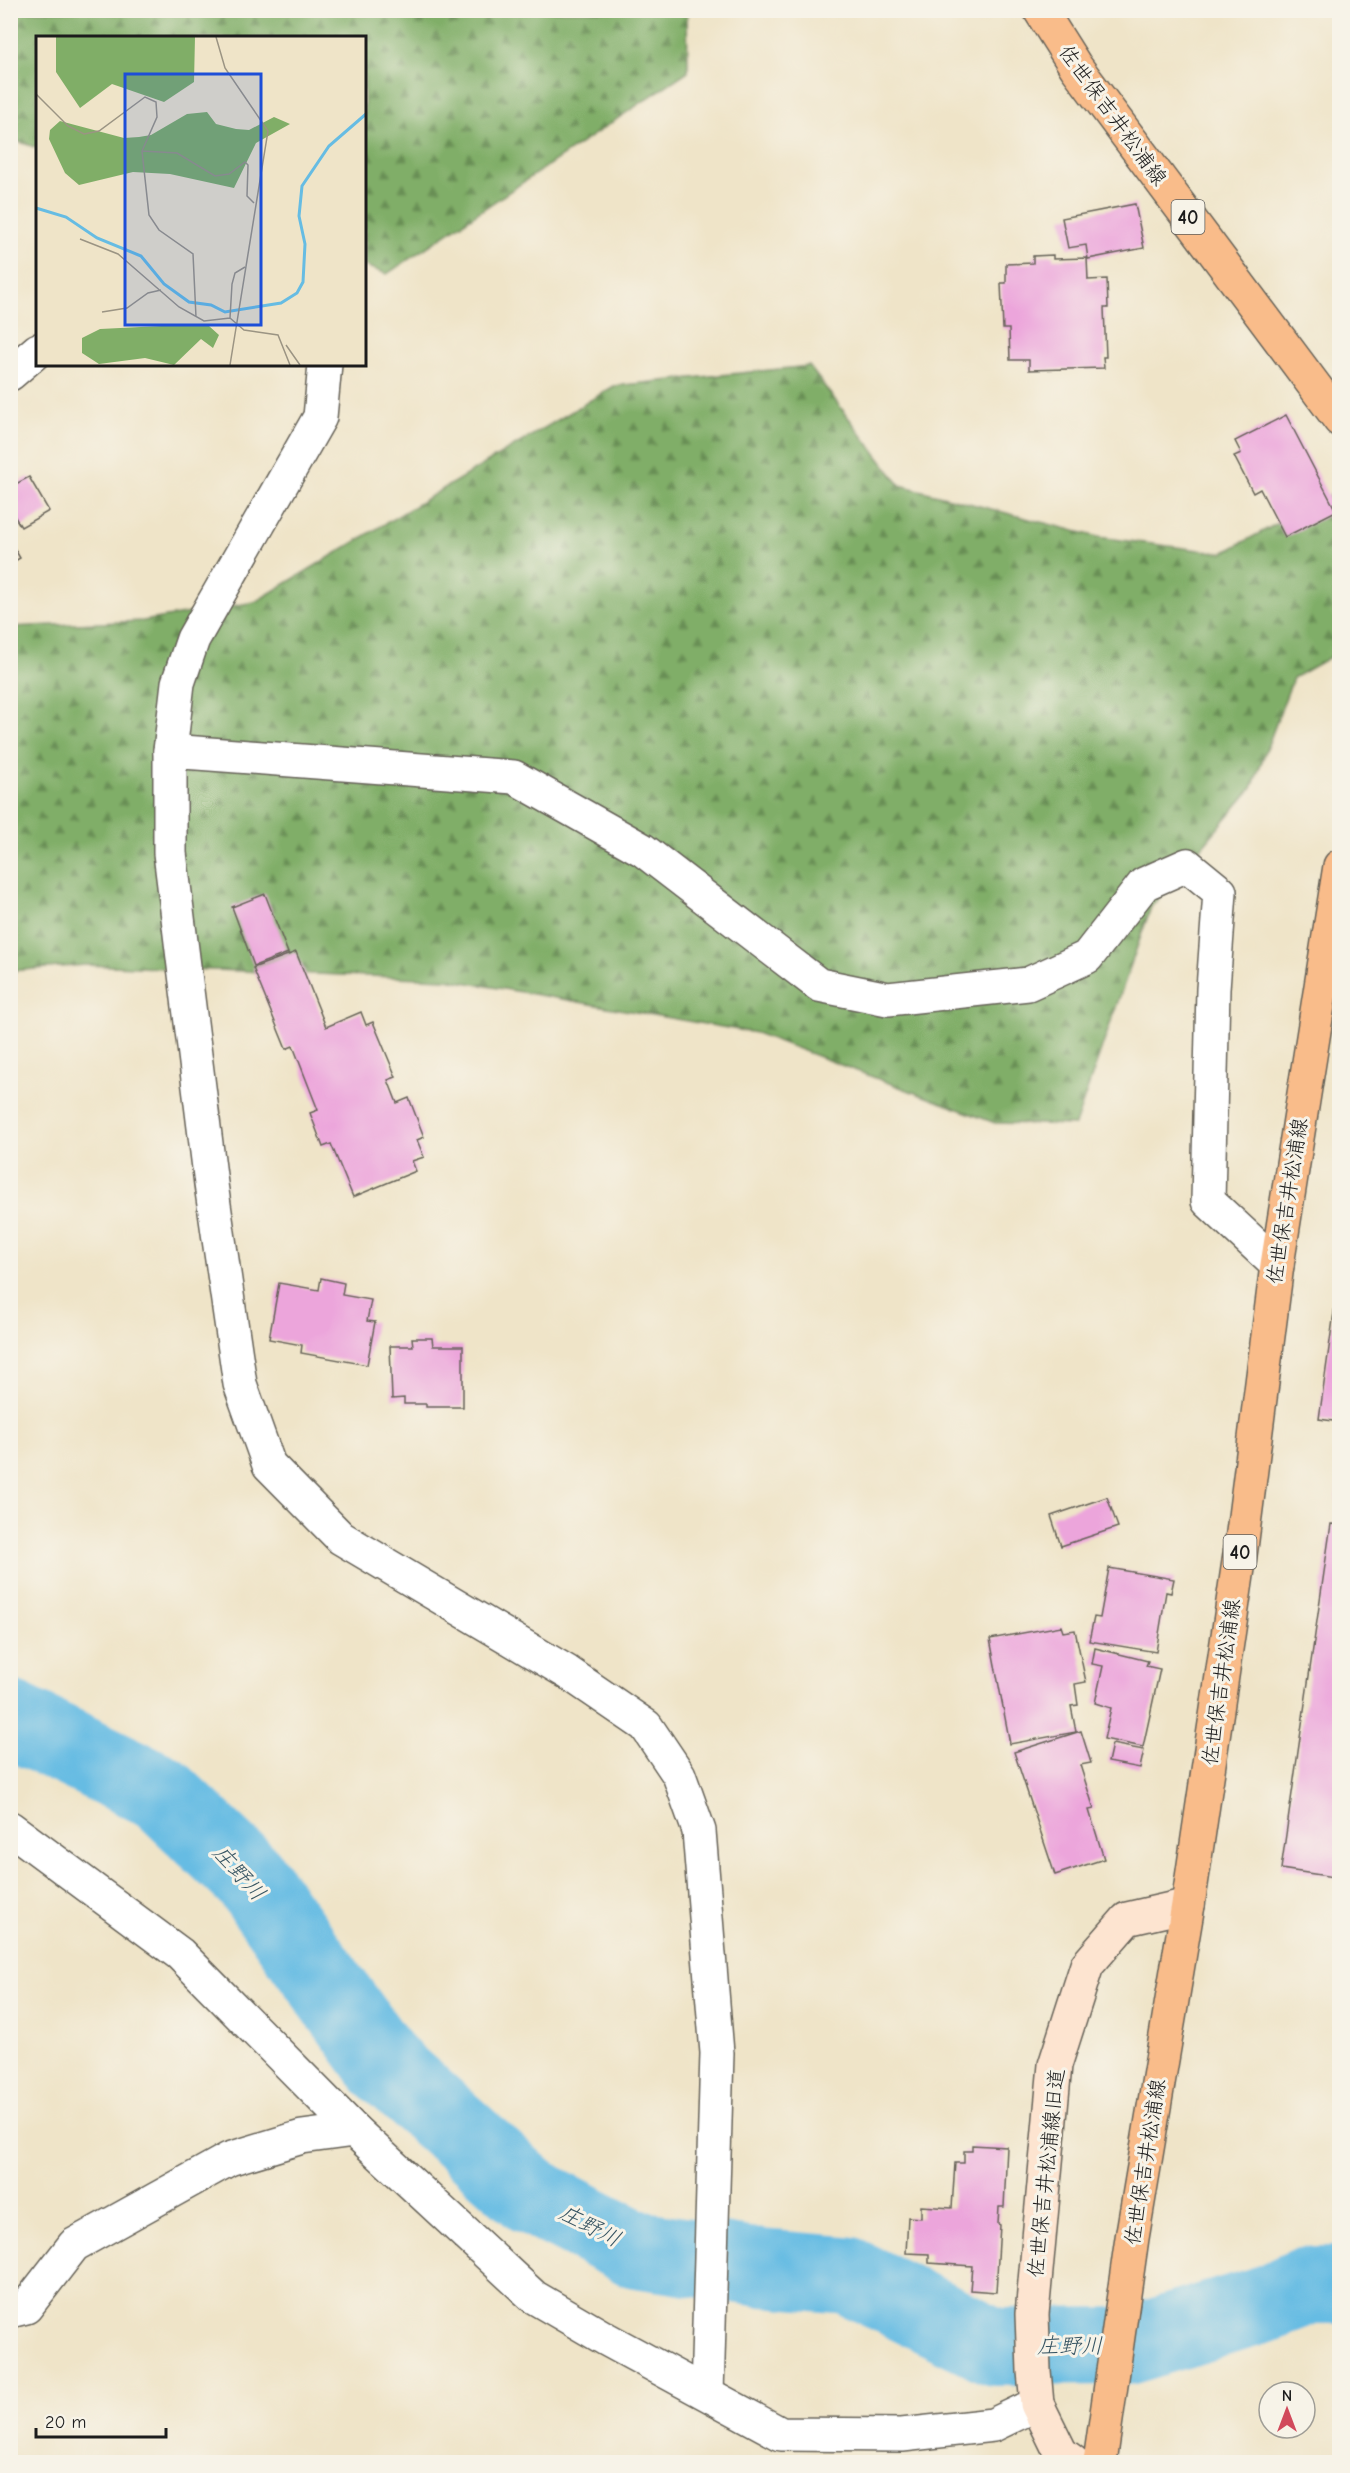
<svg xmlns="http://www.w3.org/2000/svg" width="1350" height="2473" font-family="'Comic Neue','Klee One',sans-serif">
<defs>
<pattern id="forest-firs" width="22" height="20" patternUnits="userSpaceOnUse" patternTransform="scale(1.5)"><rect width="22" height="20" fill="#80ae67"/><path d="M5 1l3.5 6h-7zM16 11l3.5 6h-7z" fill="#688d54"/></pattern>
</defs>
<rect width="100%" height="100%" fill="#f7f3e8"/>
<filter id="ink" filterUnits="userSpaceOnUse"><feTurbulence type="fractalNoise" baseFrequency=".0167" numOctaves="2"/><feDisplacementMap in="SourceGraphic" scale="12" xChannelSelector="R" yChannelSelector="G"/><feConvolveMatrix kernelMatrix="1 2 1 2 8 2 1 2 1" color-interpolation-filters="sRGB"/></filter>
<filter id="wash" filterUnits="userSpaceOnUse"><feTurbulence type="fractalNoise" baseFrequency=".008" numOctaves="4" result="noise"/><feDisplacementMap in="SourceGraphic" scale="24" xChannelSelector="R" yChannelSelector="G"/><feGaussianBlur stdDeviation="1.35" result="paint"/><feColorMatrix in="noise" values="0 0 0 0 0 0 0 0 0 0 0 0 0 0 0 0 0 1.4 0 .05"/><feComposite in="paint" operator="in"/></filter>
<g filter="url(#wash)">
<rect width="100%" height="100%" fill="#efe4c8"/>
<g fill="url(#forest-firs)" stroke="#4e6542" stroke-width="1.5">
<path d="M10 11H687L688 71 387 274 365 266 364 38H38L37 148 11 139Z"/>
<path d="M809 366 900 485 1098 537 1223 553 1339 490V652L1293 678 1252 788 1151 907 1075 1125 995 1123 756 1033 446 979 85 965 11 971 10 627 143 621 255 602 614 386Z"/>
</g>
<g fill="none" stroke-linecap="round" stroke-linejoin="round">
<path stroke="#66bce3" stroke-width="78" d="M10 1719 160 1792 249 1877 384 2065 530 2195 636 2249 761 2268 847 2275 995 2347 1127 2346 1272 2302 1308 2285H1340"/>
</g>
<g id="blocks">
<g fill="#eca5db">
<path d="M1135 204 1144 248 1088 259 1086 245 1068 248 1062 218Z"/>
<path d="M1053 255V259L1087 258 1088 280 1107 279 1108 308H1104L1106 357H1103L1104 368 1029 370V360H1010L1009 329H1003L1001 283H1006V264L1033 263V256Z"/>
<path d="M1286 415 1336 511 1285 537 1260 489 1253 493 1234 456 1241 453 1235 441Z"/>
<path d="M29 477 49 511 21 527 10 509V487Z"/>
<path d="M10 541 20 558 10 564Z"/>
<path d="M265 894 288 953 254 966 232 907Z"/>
<path d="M296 952 326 1027 361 1012 366 1025 373 1022 396 1077 388 1080 397 1103 409 1098 424 1137 417 1140 424 1157 412 1161 416 1171 353 1197 331 1144 323 1147 310 1113 318 1110 293 1046 286 1049 253 968Z"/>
<path d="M321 1278 344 1283 342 1295 371 1300 367 1321 375 1322 367 1365 301 1353 302 1345 269 1339 279 1283 319 1290Z"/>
<path d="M1338 1284H1340V1422L1319 1419Z"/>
<path d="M412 1338H432L433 1346H463V1407H426V1404H404V1398L392 1399 390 1346H413Z"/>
<path d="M1338 1483H1340V1501H1336Z"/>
<path d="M1107 1497 1118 1527 1061 1546 1051 1516Z"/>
<path d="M1331 1524 1340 1525V1878L1281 1869Z"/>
<path d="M1109 1568 1174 1579 1171 1593 1166 1592 1156 1652 1089 1641 1094 1617 1100 1618Z"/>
<path d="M1061 1626 1063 1632 1075 1630 1086 1682 1075 1684 1078 1705 1071 1706 1076 1732 1010 1744 990 1639Z"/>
<path d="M1095 1648 1148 1661 1146 1666 1160 1669 1143 1747 1104 1739 1111 1708 1095 1703 1103 1666 1092 1664Z"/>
<path d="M1081 1731 1091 1763 1080 1765 1094 1809 1089 1810 1104 1859 1055 1875 1014 1752Z"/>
<path d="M1112 1744 1144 1750 1140 1768 1108 1762Z"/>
<path d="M972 2145 1007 2147 1004 2207H999L998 2224 1000 2225 996 2292 970 2290 972 2266 929 2263V2254L906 2253 908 2217 921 2218V2206L952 2208 955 2163H964V2151H972Z"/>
</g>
</g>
</g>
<g filter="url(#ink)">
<use href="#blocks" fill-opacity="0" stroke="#666258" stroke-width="1.5"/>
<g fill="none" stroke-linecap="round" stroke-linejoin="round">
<defs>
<g id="street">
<path d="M325 364 320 417 193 639 178 683 170 751V853L211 1184 240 1384 269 1465 341 1538 567 1672 646 1726 679 1775 699 1831 717 2053 707 2393"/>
<path d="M10 374 38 350"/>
<path d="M170 751 514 777 643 850 819 985 888 999 1028 984 1087 957 1144 884 1187 865 1220 892 1213 989 1208 1201 1277 1265"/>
<path d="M10 1828 180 1954 354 2130 534 2297 606 2339 781 2434 902 2435 993 2425 1037 2404"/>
<path d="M10 2311 26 2307 74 2245 229 2159 302 2137 354 2130"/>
</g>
<path id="secondary" d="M1073 2462 1061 2453 1037 2404 1034 2371 1032 2314 1055 2065 1087 1965 1127 1919 1188 1905"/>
<g id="primary">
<path d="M1040 10 1076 67 1340 420"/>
<path d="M1100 2462 1132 2238 1188 1905 1241 1548 1277 1265 1340 866"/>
</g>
</defs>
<use href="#street" stroke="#666258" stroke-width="36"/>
<use href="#secondary" stroke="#666258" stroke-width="36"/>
<use href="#primary" stroke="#666258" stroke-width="36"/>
<use href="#street" stroke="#fff" stroke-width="33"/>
<use href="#secondary" stroke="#fde4d0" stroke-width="33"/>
<use href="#primary" stroke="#f9bc8a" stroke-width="33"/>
</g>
</g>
<g text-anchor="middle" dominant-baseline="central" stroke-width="6" stroke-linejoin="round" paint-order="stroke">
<g fill="#f7f3e8" stroke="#5e5c59" stroke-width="1.5">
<rect x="1171.5" y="200" width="33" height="34" rx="4.5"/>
<rect x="1223.5" y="1535" width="33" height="34" rx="4.5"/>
</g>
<g font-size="20" font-weight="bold" fill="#1c1c1c">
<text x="1188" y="217">40</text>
<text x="1240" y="1552">40</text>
</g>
<g font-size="21" fill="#1c1c1c" stroke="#f7f3e8">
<text transform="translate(1113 115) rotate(54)">佐世保吉井松浦線</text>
<text transform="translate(1287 1201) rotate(-81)">佐世保吉井松浦線</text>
<text transform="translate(1221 1682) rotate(-82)">佐世保吉井松浦線</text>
<text transform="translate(1145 2162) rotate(-81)">佐世保吉井松浦線</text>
<text transform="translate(1046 2173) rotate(-84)">佐世保吉井松浦線旧道</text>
</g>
<g font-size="22" font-style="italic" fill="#365462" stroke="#f7f3e8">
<text transform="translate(239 1873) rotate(48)">庄野川</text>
<text transform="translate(590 2226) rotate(27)">庄野川</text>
<text x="1070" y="2346">庄野川</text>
</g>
</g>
<g transform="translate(36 36)">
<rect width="330" height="330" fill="#efe4c8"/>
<path d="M20 1H159L158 46 128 66 76 48 44 72 20 36ZM171 76 180 88 200 93 213 94 238 81 254 88 220 107 198 152 134 138 97 136 43 149 29 137 13 103 14 94 24 85 88 102 103 101 115 99 151 78ZM166 288 173 290 183 299 177 312 165 303 138 329 109 322 63 328 46 317V302L64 293Z" fill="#80ae67"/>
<path fill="none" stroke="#66bce3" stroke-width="3" d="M0 172 30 181 61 202 105 220 128 248 153 266 175 269 189 276 245 267 261 257 267 246 269 208 263 180 266 150 293 110 330 78"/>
<path fill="none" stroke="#9b9483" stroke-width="1.5" d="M180 1 189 32 232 95 194 329M0 58 32 90 48 98 63 95 109 61 120 66 121 81 106 115 113 179 123 194 157 218 160 281M106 115 141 117 179 140 193 138 209 126 212 129 211 160 218 167M44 203 82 218 143 271 168 285 194 282M209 231 199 237 196 248 194 282 208 294 242 299 254 329M66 276 91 272 112 257 125 254M250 309 264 329"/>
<path fill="#1d4ed8" fill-opacity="0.15" stroke="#1d4ed8" stroke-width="3" d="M89 38H225V289H89Z"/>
<rect width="330" height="330" fill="none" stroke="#1c1c1c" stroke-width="3"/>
</g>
<rect width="1350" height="2473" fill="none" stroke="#f7f3e8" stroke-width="36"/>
<g transform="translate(1287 2410)"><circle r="28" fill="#f7f3e8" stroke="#9f9d96" stroke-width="1.5"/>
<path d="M0-4.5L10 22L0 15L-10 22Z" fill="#d1495b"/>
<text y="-9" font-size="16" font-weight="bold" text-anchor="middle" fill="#1c1c1c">N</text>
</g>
<path d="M36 2428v9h130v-9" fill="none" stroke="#1c1c1c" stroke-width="3"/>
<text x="45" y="2428" font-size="18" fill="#1c1c1c" stroke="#f7f3e8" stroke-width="4.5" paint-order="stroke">20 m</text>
</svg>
